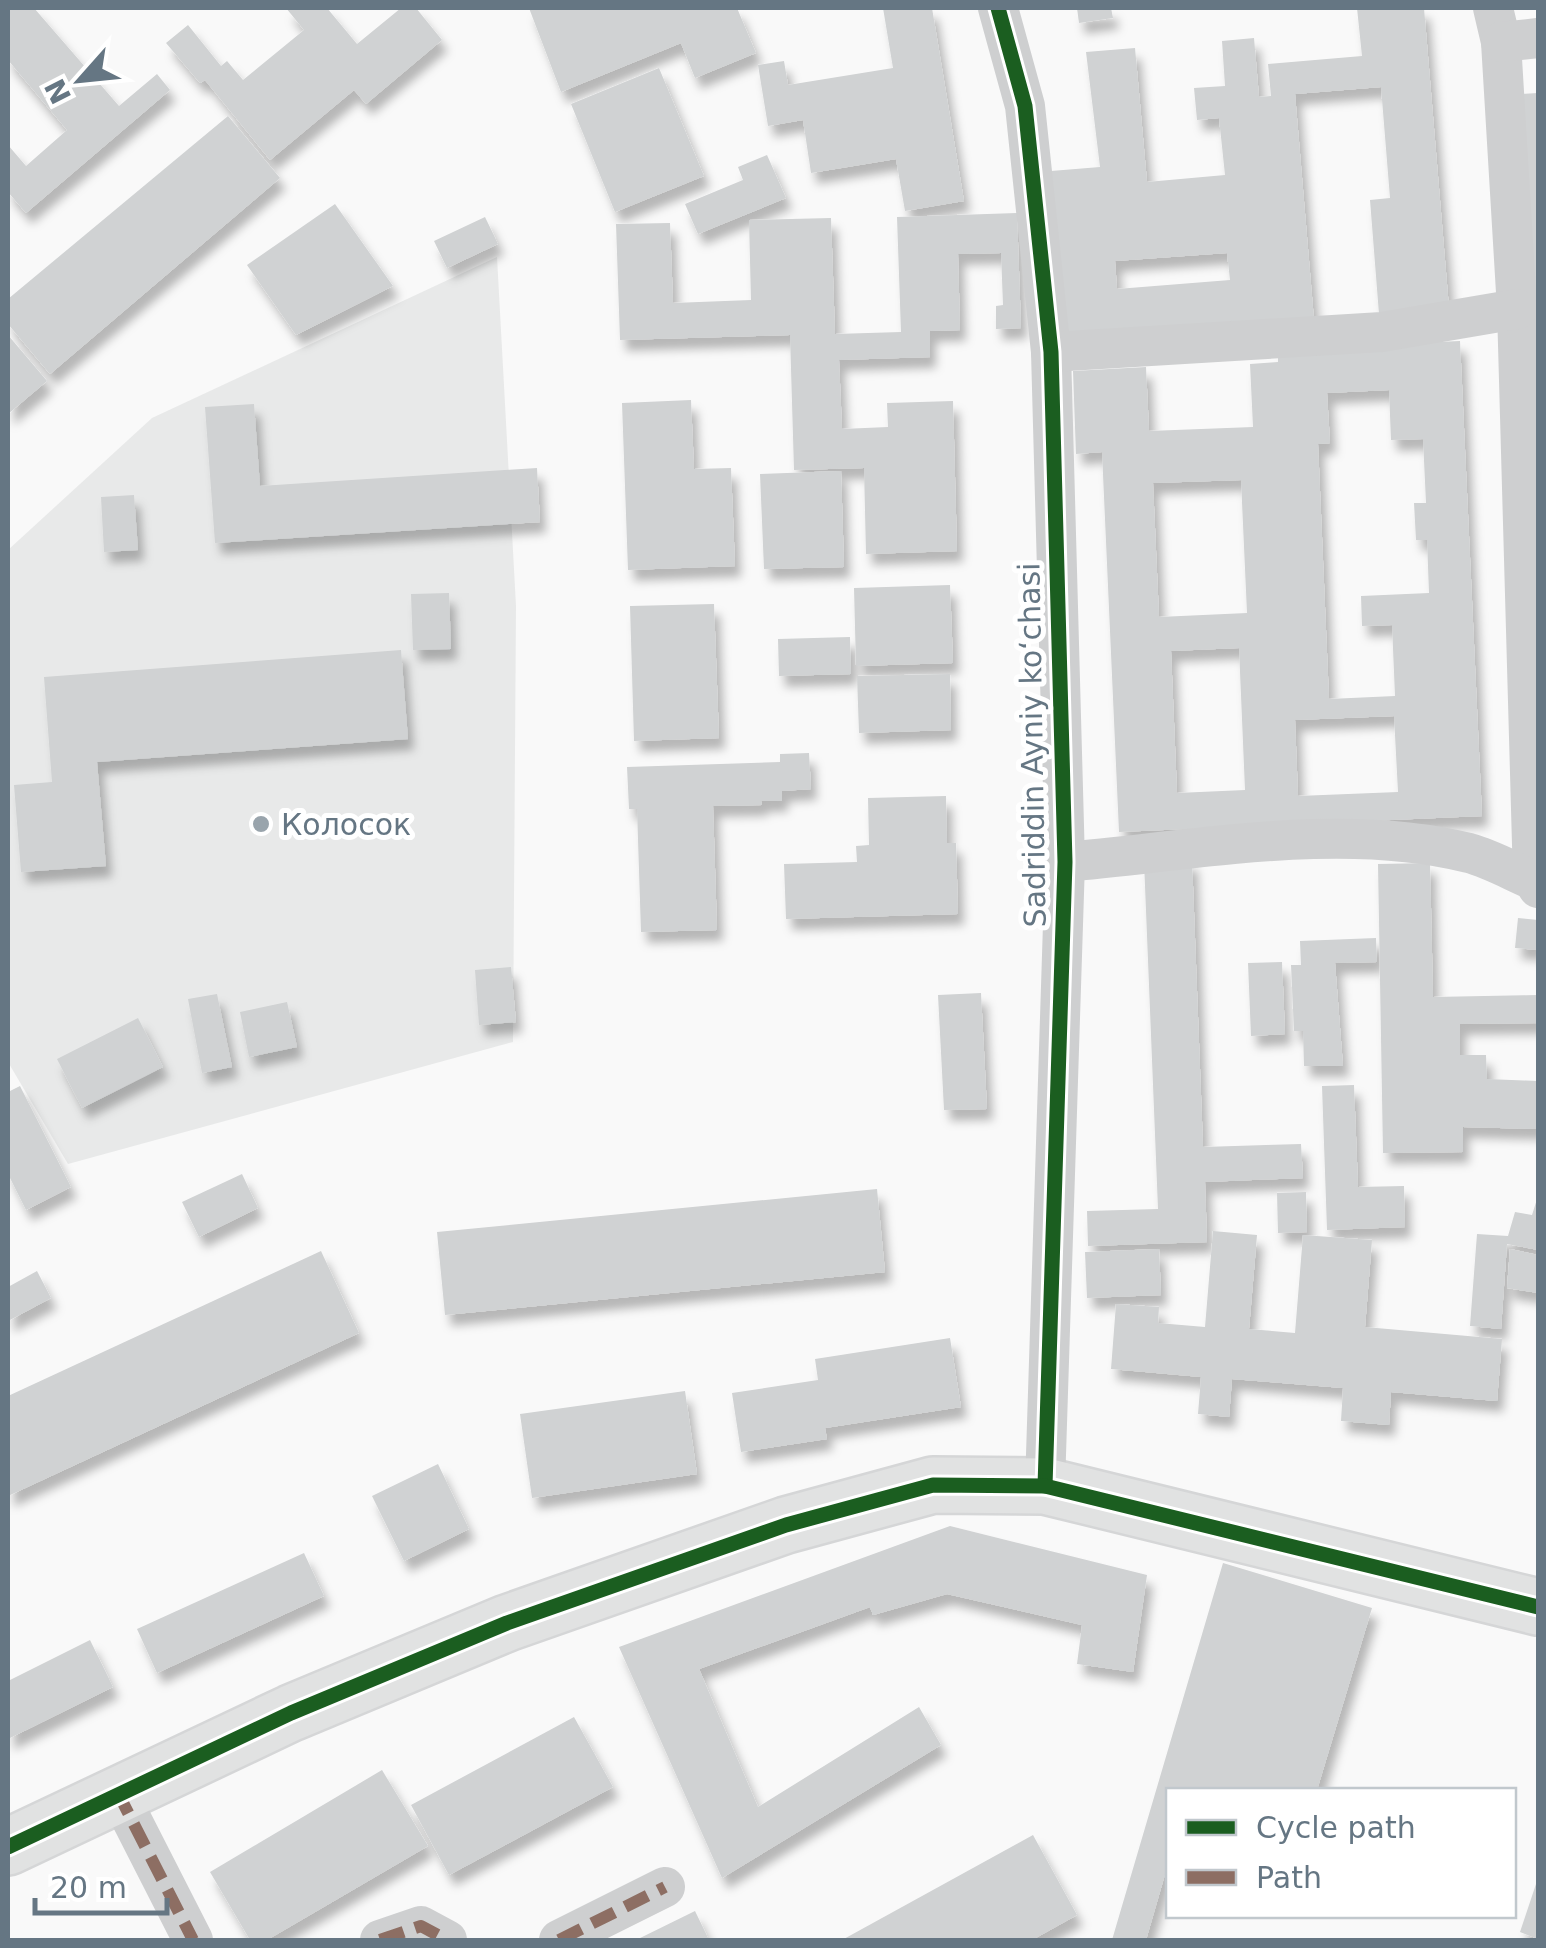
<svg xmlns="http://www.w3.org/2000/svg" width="1546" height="1948" font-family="'DejaVu Sans',sans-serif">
<defs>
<filter id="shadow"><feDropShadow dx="6" dy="11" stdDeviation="5" flood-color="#0004"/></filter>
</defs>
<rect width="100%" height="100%" fill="#f9f9f9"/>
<path fill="#e8e9e9" d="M497 257 516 606 513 1042 68 1164 8 1062V550L152 418Z"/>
<g fill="#d0d2d3" fill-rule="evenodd" filter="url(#shadow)">
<path d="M8 8H34L119 106 157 74 170 90 26 213 8 192V145L26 166 67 130 8 60Z"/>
<path d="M286 8H327L357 44 401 8H416L442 40 366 104 354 90 270 160 205 80 200 83 166 43 188 25 221 66 227 61 243 80 304 30Z"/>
<path d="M529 8H737L756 53 695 78 681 43 561 92Z"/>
<path d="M883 8H932L964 201 905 211 896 159 811 173 803 120 768 126 758 65 784 61 788 85 893 68Z"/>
<path d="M1077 8H1111L1113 18 1079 23Z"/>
<path d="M1357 8H1424L1449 308 1379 314 1370 200 1390 198 1381 87 1295 94 1314 320 1067 340 1051 171 1100 167 1086 52 1135 48 1147 182 1225 175 1219 118 1197 120 1194 88 1225 86 1222 41 1254 38 1259 97 1271 96 1268 64 1362 56ZM1227 253 1230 280 1117 289 1115 261Z"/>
<path d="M659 68 704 176 615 212 571 104Z"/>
<path d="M1538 93V413L1521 94Z"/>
<path d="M228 116 280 178 50 374 8 324V299Z"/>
<path d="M767 155 786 198 698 234 685 204 743 180 738 167Z"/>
<path d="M335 204 393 286 296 335 247 265Z"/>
<path d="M1017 213 1021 328 996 329V306L1003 305 1001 253 958 254 960 330 930 331V357L839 360 842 429 888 427 887 403 953 401 957 551 866 554 864 468 794 470 790 335 620 340 616 224 670 223 673 303 751 300 749 220 831 218 835 334 901 332 897 217Z"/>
<path d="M485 217 498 244 447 268 434 241Z"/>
<path d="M8 335 47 381 8 414Z"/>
<path d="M1460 341 1482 816 1119 832 1102 452 1076 454 1073 371 1146 367 1149 431 1253 427 1250 364 1278 362V349ZM1389 390 1391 440 1423 439 1426 503H1414L1416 540H1427L1429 593 1361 596 1362 626 1392 625 1395 696 1329 699 1318 444 1330 443 1327 393ZM1241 480 1247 613 1159 617 1153 483ZM1239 648 1245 790 1177 793 1171 651ZM1394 716 1398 792 1298 796 1295 720Z"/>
<path d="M691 400 694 469 731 468 735 566 628 570 622 403Z"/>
<path d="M254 404 260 486 537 468 540 522 215 543 205 407Z"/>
<path d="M841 471 844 567 764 569 760 474Z"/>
<path d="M134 495 138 550 104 552 101 497Z"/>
<path d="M950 585 953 663 856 666 854 588Z"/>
<path d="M449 593 451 649 413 650 411 594Z"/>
<path d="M714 604 719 738 634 741 630 606Z"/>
<path d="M850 637 851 674 779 676 778 639Z"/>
<path d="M401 650 408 739 97 762 106 866 21 872 14 785 52 782 44 677Z"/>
<path d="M950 674 951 730 859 733 857 676Z"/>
<path d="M809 753 811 789 782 791V801H761L762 805 713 806 717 930 641 932 637 809H629L627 767 780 762V754Z"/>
<path d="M946 796 947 843H956L958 914 786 919 784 864 857 862 856 846 869 845 868 798Z"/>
<path d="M1192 859 1203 1147 1301 1144 1303 1178 1205 1182 1207 1242 1088 1246 1087 1211 1158 1209 1144 861Z"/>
<path d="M1430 863 1433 997 1538 995V1023L1460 1024V1055H1486L1487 1079 1538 1081V1129L1463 1127V1152L1383 1153 1378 864Z"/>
<path d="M1518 918 1538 920V950L1515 948Z"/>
<path d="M1376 938 1377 962 1335 963 1343 1066H1304L1303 1031H1294L1291 965H1301L1300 941Z"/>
<path d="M1282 962 1285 1034 1251 1036 1248 963Z"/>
<path d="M511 967 516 1022 479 1025 475 970Z"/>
<path d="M981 993 987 1109 944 1110 938 995Z"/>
<path d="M217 994 232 1067 202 1073 188 999Z"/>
<path d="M287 1002 297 1047 249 1057 240 1012Z"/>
<path d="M138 1018 163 1067 82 1108 57 1059Z"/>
<path d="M1354 1085 1358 1187 1404 1186 1405 1227 1327 1230 1322 1086Z"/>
<path d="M20 1086 71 1187 26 1210 8 1174V1092Z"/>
<path d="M242 1174 258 1208 199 1237 182 1202Z"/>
<path d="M877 1189 885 1272 445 1315 437 1232Z"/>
<path d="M1306 1192 1307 1232 1278 1233 1277 1193Z"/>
<path d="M1538 1196V1250L1507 1244 1501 1329 1470 1326 1477 1234 1508 1236 1515 1212 1532 1215Z"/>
<path d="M1213 1231 1257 1235 1249 1329 1295 1333 1303 1235 1372 1240 1365 1327 1502 1339 1497 1401 1391 1392 1389 1425 1341 1421 1343 1388 1232 1379 1229 1417 1198 1414 1201 1377 1111 1369 1116 1304 1159 1307 1158 1323 1205 1327Z"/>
<path d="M1159 1249 1161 1295 1087 1298 1085 1252Z"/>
<path d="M1510 1249 1538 1255V1293L1507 1288Z"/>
<path d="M321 1251 359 1333 8 1496V1396Z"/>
<path d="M37 1271 51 1298 8 1321V1287Z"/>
<path d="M950 1338 961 1407 825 1428 827 1439 741 1452 732 1393 818 1380 815 1359Z"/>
<path d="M685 1391 697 1474 532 1498 520 1414Z"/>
<path d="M438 1464 469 1529 404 1561 372 1496Z"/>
<path d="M950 1526 1147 1575 1133 1672 1077 1664 1082 1625 947 1594 873 1615 870 1607 699 1669 758 1807 919 1707 941 1745 722 1878 619 1647Z"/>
<path d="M304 1553 324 1596 157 1673 137 1629Z"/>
<path d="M1223 1563 1372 1608 1317 1790H1168V1864L1146 1940H1112Z"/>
<path d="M90 1640 113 1687 8 1739V1681Z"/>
<path d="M574 1717 613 1787 449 1875 411 1805Z"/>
<path d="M382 1770 428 1846 267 1940H250L210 1872Z"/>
<path d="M1033 1835 1077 1915 1032 1940H842Z"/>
<path d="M1538 1878V1939L1520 1932Z"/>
<path d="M695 1911 709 1940H636Z"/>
</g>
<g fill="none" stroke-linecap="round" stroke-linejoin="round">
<defs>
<path id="secondary" d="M8 1847 291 1713 507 1623 786 1525 933 1485 1045 1486 1538 1607"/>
</defs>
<use href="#secondary" stroke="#d5d6d7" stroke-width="60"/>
<g stroke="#cecfd0" stroke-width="40">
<path d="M998 8 1025 106 1051 352 1065 862 1045 1486"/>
<path d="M1493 8 1501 42 1517 309 1533 880"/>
<path d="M1501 42 1538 38"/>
<path d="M1051 352 1382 332 1517 309"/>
<path d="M1065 862C1195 851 1340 821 1469 853 1491 859 1512 871 1533 880L1538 888"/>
<path d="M117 1791 193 1940"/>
<path d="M380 1940 421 1926 447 1940"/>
<path d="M559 1940 665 1887"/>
</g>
<use href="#secondary" stroke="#e1e2e2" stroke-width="55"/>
<g stroke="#8d6e63" stroke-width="12" stroke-dasharray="25 12" stroke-linecap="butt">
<path d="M117 1791 193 1940"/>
<path d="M380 1940 421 1926 447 1940"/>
<path d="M559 1940 665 1887"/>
</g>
<defs>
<g id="cycleway">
<path d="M998 8 1025 106 1051 352 1065 862 1045 1486"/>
<path d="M8 1847 291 1713 507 1623 786 1525 933 1485 1045 1486 1538 1607"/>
</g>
</defs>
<use href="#cycleway" stroke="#fff" stroke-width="21"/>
<use href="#cycleway" stroke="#1b5e20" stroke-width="15"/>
</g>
<circle fill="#99a4ac" stroke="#fff" stroke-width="4" cx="261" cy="824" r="10"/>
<g text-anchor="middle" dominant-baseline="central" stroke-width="10" stroke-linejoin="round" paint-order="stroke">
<g font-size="30" fill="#657683" stroke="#fff">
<text transform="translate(1032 745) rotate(-91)">Sadriddin Ayniy koʻchasi</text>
</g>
<g font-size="30" fill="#657683" stroke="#fff" text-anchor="start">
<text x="281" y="824">Колосок</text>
</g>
</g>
<rect width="1546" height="1948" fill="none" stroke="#657683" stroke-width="20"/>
<rect x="1166" y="1788" width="350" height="130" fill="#ffffff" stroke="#c1c8cd" stroke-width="2.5"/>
<rect x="1186" y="1820" width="50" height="15" fill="#1b5e20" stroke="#c1c8cd" stroke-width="2.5"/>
<text x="1256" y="1838" font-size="30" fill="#657683">Cycle path</text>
<rect x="1186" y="1870" width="50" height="15" fill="#8d6e63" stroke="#c1c8cd" stroke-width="2.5"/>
<text x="1256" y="1888" font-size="30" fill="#657683">Path</text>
<g transform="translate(80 80) rotate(243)" stroke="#ffffff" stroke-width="8" paint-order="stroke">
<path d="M0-8L18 38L0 25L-18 38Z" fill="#657683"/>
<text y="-15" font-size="28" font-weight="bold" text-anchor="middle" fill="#657683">N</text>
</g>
<path d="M35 1898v15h132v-15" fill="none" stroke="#657683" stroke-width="5"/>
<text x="50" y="1898" font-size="30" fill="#657683" stroke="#ffffff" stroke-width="8" paint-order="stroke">20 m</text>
</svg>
